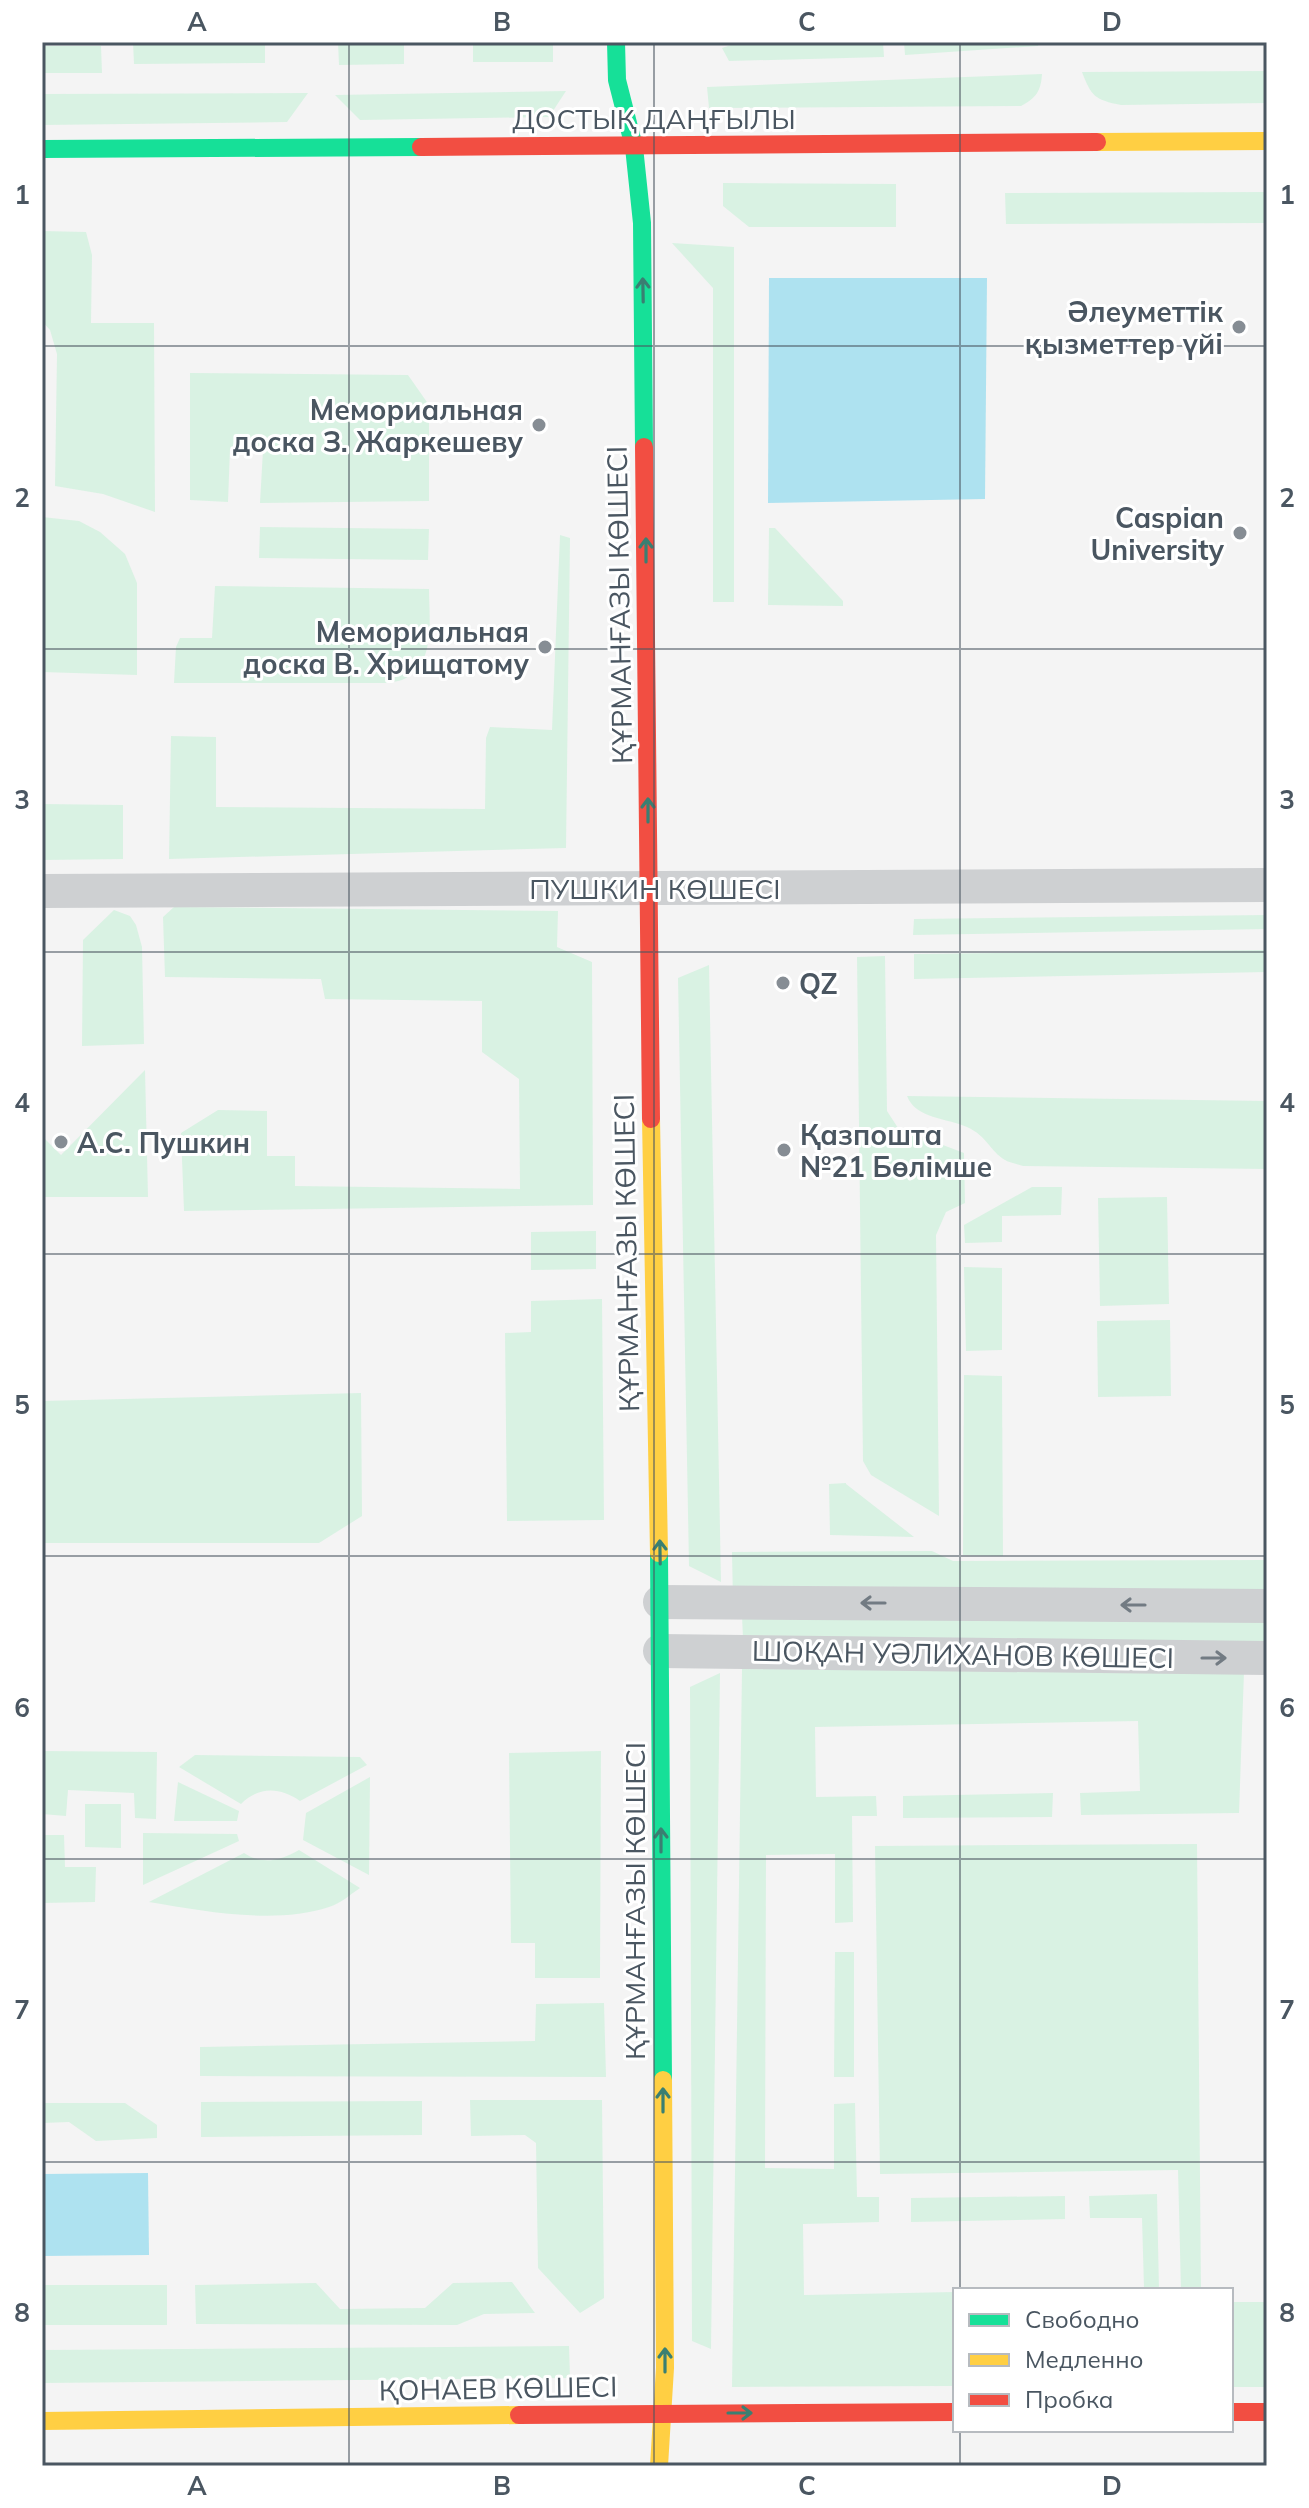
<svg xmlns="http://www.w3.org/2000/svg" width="1309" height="2508" font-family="Mulish,sans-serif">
<rect width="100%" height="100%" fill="#f4f4f4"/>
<g fill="#d9f2e3">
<path d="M133 42H265V63L134 64Z"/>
<path d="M338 42H404V64L339 65Z"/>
<rect x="473" y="42" width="80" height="20"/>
<path d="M740 42H883L884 57 729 61 722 48Z"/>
<path d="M904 42H1039L1038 46 905 55Z"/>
<path d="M42 46H101L102 73H42Z"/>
<path d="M1267 71V103L1121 105C1095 100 1091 96 1082 72Z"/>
<path d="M1042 74C1041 91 1036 98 1021 106L709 108 707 87Z"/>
<path d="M566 91 549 117 360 120 335 95Z"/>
<path d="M308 93 287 122 42 125V94Z"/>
<path d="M723 183 896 184V227H749L723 206Z"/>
<path d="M1267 192V223L1006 224 1005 193Z"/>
<path d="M42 231 86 232 92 255 91 323H154L155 512 103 494 55 486 57 354 50 330 42 321Z"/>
<path d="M672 243 734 247V602H713V288Z"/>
<path d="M190 373 408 375 429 405V501L260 503 263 450 230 449 228 502 190 500Z"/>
<path d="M42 517 79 521 100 532 125 554 137 583V675L42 672Z"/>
<path d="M260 527 429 529 428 560 259 558Z"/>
<path d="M769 528H775L843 601V606L768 605Z"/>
<path d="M560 535 570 538 566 848 169 859 171 736 216 737V807L485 809 486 738 490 727 552 730Z"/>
<path d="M215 586 429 589C429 617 436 663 406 678 401 681 393 682 387 683H174L176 647 180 638H212Z"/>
<path d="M42 804 123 805V859L42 860Z"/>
<path d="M174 907 558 911 557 947 592 962 593 1205 184 1211 181 1133 218 1110 267 1111V1156H295V1186L520 1189 519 1079 482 1052V1001L325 999 321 979 165 977 163 917Z"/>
<path d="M114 910 130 916 136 925 142 947 144 1044 82 1046 83 940Z"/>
<path d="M1267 915V929L913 935 914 919Z"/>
<path d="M1267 950V972L914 979V954Z"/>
<path d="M885 956 887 1111 898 1128 964 1153 965 1203 946 1212 936 1235 939 1516 871 1475 863 1461 857 957Z"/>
<path d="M709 965 721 1582 689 1566 678 978Z"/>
<path d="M145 1070 148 1197H42V1136L61 1155Z"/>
<path d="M907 1096 1267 1101V1169L1023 1166C1018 1164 1010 1163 1005 1160 990 1151 987 1136 967 1127 947 1118 916 1119 907 1096Z"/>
<path d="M1032 1187H1062L1061 1215 1002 1216V1242L965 1243 964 1225Z"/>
<path d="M1167 1197 1169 1304 1100 1306 1098 1198Z"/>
<path d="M596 1231V1269L531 1270V1232Z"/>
<path d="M964 1267 1002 1268V1350L966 1351Z"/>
<path d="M602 1299 604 1520 507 1521 505 1333 531 1332V1301Z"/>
<path d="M1170 1320 1171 1396 1098 1397 1097 1321Z"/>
<path d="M964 1375 1002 1376 1003 1556 963 1555Z"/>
<path d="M361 1393 362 1516 319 1543H42V1401Z"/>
<path d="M846 1483V1484L914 1537 830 1535 829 1484Z"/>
<path d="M932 1551 953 1561 1267 1560V1606L733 1603 732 1552Z"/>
<path d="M742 1616 1267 1617V1644L743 1638Z"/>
<path d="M742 1669 1244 1672 1239 1813 1081 1815 1080 1793 1140 1791 1138 1721 815 1727 816 1797 876 1796 877 1816H852L853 1922 835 1923V1854L766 1855 765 2168 834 2169V2104L855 2103 857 2197H879V2222L803 2224 804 2295 955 2292V2386L732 2387Z"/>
<path d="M720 1673 711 2349 692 2341 690 1687Z"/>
<path d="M42 1751 157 1752 156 1819 135 1818 134 1793 68 1790 66 1816 42 1814Z"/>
<path d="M601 1751 600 1978H535V1943H511L509 1753Z"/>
<path d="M195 1755 360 1757 367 1765 300 1801C280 1787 259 1786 241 1804L179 1767Z"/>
<path d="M370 1777 369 1875 303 1840 306 1813Z"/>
<path d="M178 1782 239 1811 237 1821H174Z"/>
<path d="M1053 1793 1052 1817 903 1818V1796Z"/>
<path d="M85 1804H121V1848L85 1847Z"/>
<path d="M143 1833 237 1834 239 1841 143 1885Z"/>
<path d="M42 1835H64L65 1867H96L95 1902 42 1903Z"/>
<path d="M1197 1844 1201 2290H1181L1178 2170 880 2174 875 1846Z"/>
<path d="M299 1850 360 1888C351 1894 340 1904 329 1907 275 1925 203 1911 149 1902L244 1853C262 1865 280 1861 299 1850Z"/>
<path d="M835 1952H854V2077H834Z"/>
<path d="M604 2003 606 2077 200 2076V2047L535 2041 536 2004Z"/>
<path d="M470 2100H602L604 2298 580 2313 538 2268 536 2143 525 2135 471 2136Z"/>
<path d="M422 2101V2135L201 2137V2102Z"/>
<path d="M42 2103H125L157 2125V2138L96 2141 69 2122 42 2123Z"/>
<path d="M1157 2194 1159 2290H1055L1144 2288 1142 2218H1090L1089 2196Z"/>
<path d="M1065 2196V2219L911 2222V2198Z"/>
<path d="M512 2282 535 2313 484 2314 457 2325 196 2324 195 2285 316 2283 340 2309 425 2308 453 2283Z"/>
<rect x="42" y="2285" width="125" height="40"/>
<path d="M1231 2302H1267V2387H1232Z"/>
<path d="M569 2346 570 2378 42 2383V2350Z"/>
</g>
<g fill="#aee2f0">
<path d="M769 278H987L985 499 768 503Z"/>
<path d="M148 2173 149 2255 42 2256V2174Z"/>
</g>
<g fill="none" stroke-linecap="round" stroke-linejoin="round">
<g stroke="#ced0d2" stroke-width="34">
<path d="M42 891 1267 885"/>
<path d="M660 1602 1267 1606"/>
<path d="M660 1651 1267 1658"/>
</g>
<g stroke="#16e098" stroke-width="18">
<path d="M616 42 617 80 634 147 642 223 644 447"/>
<path d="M42 149 421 147"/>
<path d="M659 1553 663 2080"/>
</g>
<g stroke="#ffcf43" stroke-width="18">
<path d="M1097 142 1267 141"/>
<path d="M651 1119 659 1553"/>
<path d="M42 2421 519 2415"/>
<path d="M659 2466 665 2368 663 2080"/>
</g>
<g stroke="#f24e42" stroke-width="18">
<path d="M421 147 1097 142"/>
<path d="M644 447 651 1119"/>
<path d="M1231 2412H1267"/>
<path d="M519 2415 955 2412"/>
</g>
</g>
<defs><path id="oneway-shaft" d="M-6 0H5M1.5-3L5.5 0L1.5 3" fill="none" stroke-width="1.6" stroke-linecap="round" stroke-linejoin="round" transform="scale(2)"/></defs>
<g stroke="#3a7f72">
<use href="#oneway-shaft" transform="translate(643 290) rotate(-91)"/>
<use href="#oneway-shaft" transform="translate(646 550) rotate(-90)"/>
<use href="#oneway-shaft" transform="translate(648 810) rotate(-90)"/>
<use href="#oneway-shaft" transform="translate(660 1552) rotate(-91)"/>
<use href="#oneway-shaft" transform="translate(661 1840) rotate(-90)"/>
<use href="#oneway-shaft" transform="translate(663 2100) rotate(-90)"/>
<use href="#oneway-shaft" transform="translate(665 2360) rotate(-90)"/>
<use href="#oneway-shaft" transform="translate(740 2413)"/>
</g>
<g stroke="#727b83">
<use href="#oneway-shaft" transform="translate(873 1603) rotate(-180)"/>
<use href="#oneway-shaft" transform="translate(1133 1605) rotate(-180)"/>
<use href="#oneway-shaft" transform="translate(1214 1658)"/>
</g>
<path fill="none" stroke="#4a5661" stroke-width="2" stroke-opacity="0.55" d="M349 42V2466M654 42V2466M960 42V2290M42 346H1267M42 649H1267M42 952H1267M42 1254H1267M42 1556H1267M42 1859H1267M42 2162H1267M960 2430V2466"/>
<g fill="#868d94" stroke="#fff" stroke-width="3">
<circle cx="1239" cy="327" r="8"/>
<circle cx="539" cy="425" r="8"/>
<circle cx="1240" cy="533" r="8"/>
<circle cx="545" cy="647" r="8"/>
<circle cx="783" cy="983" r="8"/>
<circle cx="61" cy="1142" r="8"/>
<circle cx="784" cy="1150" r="8"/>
</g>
<g text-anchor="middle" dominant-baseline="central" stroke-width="6" stroke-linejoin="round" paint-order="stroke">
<g font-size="28" fill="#4a5661" stroke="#fff">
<text x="654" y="118">ДОСТЫҚ ДАҢҒЫЛЫ</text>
<text transform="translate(619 605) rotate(-91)">ҚҰРМАНҒАЗЫ КӨШЕСІ</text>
<text x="655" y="888">ПУШКИН КӨШЕСІ</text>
<text transform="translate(626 1253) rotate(-91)">ҚҰРМАНҒАЗЫ КӨШЕСІ</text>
<text transform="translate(963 1654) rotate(1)">ШОҚАН УӘЛИХАНОВ КӨШЕСІ</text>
<text transform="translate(634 1901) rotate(-90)">ҚҰРМАНҒАЗЫ КӨШЕСІ</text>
<text transform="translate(498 2388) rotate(-1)">ҚОНАЕВ КӨШЕСІ</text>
</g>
<g font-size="28" font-weight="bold" fill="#4a5661" stroke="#fff" text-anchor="end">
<text x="1223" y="311">Әлеуметтік<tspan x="1223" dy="32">қызметтер үйі</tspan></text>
<text x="523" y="409">Мемориальная<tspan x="523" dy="32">доска З. Жаркешеву</tspan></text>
<text x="1224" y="517">Caspian<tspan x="1224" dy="32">University</tspan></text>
<text x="529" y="631">Мемориальная<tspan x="529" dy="32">доска В. Хрищатому</tspan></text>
<text x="799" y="983" text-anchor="start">QZ</text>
<text x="800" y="1134" text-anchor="start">Қазпошта<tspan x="800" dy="32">№21 Бөлімше</tspan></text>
<text x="77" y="1142" text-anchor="start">А.С. Пушкин</text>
</g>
</g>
<rect width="1309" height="2508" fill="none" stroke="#ffffff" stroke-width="88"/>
<rect x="953" y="2288" width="280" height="144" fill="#ffffff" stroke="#b7bbc0" stroke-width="2"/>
<rect x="969" y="2314" width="40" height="12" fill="#16e098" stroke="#b7bbc0" stroke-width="2"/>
<text x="1025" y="2328" font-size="24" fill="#4a5661">Свободно</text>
<rect x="969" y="2354" width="40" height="12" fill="#ffcf43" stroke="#b7bbc0" stroke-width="2"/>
<text x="1025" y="2368" font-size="24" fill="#4a5661">Медленно</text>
<rect x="969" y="2394" width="40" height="12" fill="#f24e42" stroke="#b7bbc0" stroke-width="2"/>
<text x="1025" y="2408" font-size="24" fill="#4a5661">Пробка</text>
<rect x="44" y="44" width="1221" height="2420" fill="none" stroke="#4a5661" stroke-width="3"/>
<g font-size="26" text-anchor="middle" font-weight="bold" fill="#4a5661">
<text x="197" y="31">A</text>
<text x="502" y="31">B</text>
<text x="807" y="31">C</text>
<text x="1112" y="31">D</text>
<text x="22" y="204">1</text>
<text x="1287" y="204">1</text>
<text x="22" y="507">2</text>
<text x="1287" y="507">2</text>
<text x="22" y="809">3</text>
<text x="1287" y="809">3</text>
<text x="22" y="1112">4</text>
<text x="1287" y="1112">4</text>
<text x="22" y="1414">5</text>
<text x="1287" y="1414">5</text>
<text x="22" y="1717">6</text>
<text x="1287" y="1717">6</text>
<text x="22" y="2019">7</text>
<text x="1287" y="2019">7</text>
<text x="22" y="2322">8</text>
<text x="1287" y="2322">8</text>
<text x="197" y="2495">A</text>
<text x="502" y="2495">B</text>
<text x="807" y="2495">C</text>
<text x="1112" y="2495">D</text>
</g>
</svg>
